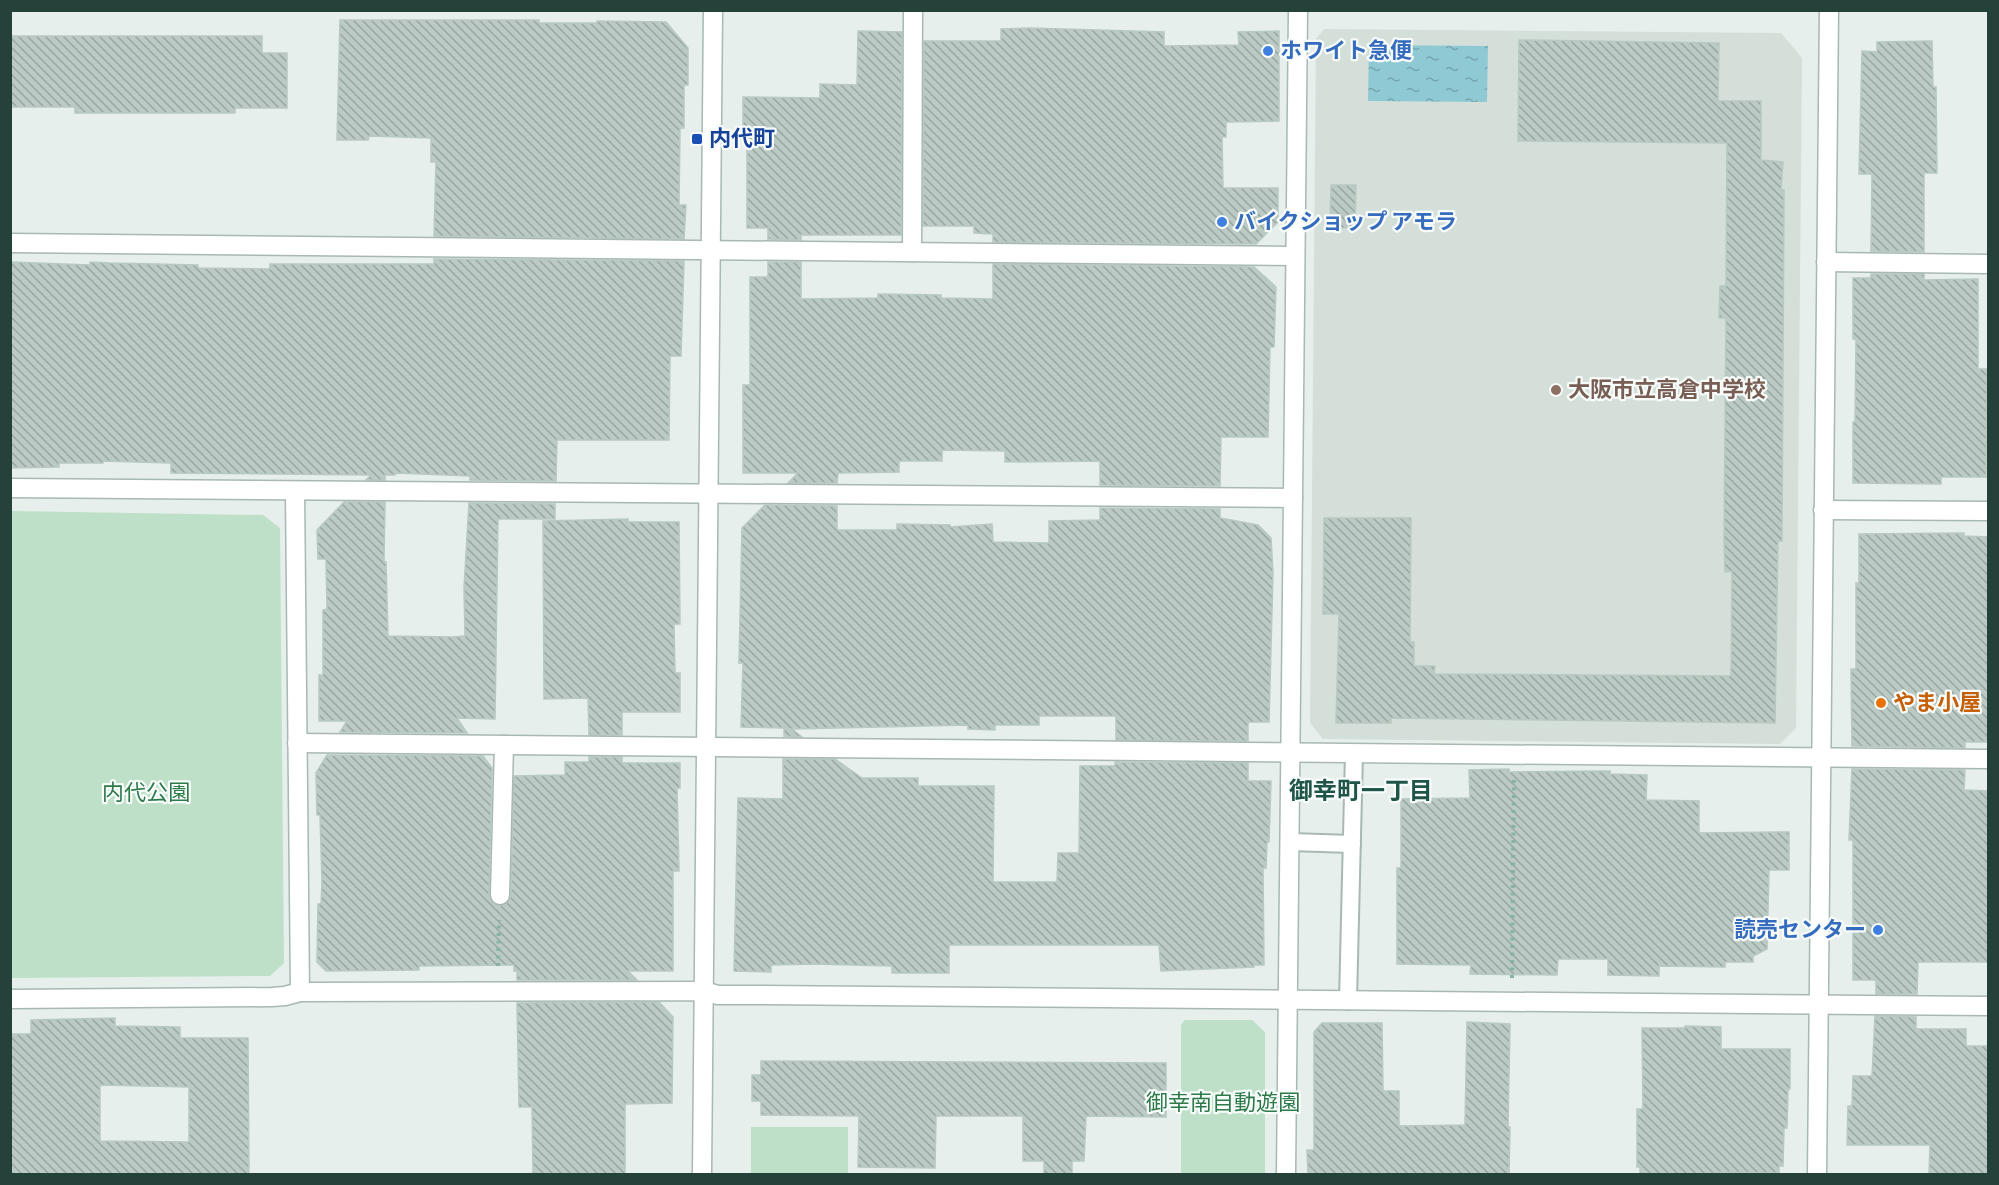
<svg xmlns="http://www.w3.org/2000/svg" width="1999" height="1185" font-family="'Alegreya Sans','Noto Sans JP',sans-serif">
<defs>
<pattern id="water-ripples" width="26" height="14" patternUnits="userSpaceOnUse" patternTransform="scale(1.5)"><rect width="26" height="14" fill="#8ec9d4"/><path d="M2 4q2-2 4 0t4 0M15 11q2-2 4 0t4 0" fill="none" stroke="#74a5ad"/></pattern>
<pattern id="building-back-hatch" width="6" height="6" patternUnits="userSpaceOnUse" patternTransform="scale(1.5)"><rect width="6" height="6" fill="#bbcac4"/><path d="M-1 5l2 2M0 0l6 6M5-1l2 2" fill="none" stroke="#98a6a0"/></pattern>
</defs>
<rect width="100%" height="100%" fill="#e6efeb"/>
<path fill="#d4dfda" d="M1324 29 1781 33 1802 58 1796 728 1780 744 1323 739 1310 723 1316 39Z"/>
<g fill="#bfe0c8">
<path d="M11 511 263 515 280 528 284 963 270 976 11 978Z"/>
<path d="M1185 1020H1252L1265 1032V1174H1181V1025Z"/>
<rect x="751" y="1127" width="97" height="47"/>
</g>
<path fill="url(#water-ripples)" d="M1369 45 1488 46 1487 102 1368 101Z"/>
<g fill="url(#building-back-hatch)" stroke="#b8c9c2" stroke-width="1.5" fill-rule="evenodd">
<path d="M340 20H539V23H597V21L666 22 688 48V85H684V128H680L679 205H686L684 239 434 236 436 162H431V138L369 136 368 140H337Z"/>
<path d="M1029 28 1164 32V46L1239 45 1238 32 1279 31V121L1226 122V137H1222L1223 188H1278V222L1256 244 993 242V234L974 233V226H923L924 41H1001V29Z"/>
<path d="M858 31 902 32 901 235H801V240L768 239V228H747V129H743V97L820 98V84L857 85Z"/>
<path d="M10 36H262V53H287V108H235V113H75V107H10Z"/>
<path d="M1519 40 1719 43 1718 101H1761V160L1783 162 1781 190H1784L1782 541H1778L1775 723 1391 718V723H1336L1339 614H1323L1324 518H1411L1410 642H1414V666H1435L1434 674 1731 676 1732 571 1725 572 1724 541 1726 318H1719L1720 286H1726L1727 143 1518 141Z"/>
<path d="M1932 41 1933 87H1936L1937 173H1924V252L1871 251 1872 174H1859L1862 51 1877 52V42Z"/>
<path d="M1331 185H1356L1355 227 1330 229Z"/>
<path d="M434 259 684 261 681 356H670L669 440H557L556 481 470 480V476L396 473 395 475H385V480H366L371 475 171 473V463L103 461V463H59V467L10 468V262L90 265V262L110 263 198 265V268L270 269V264H434Z"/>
<path d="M768 262H801V299L878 298V294L941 295V298L993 299V264L1254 267 1276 287 1274 347H1270L1268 437H1221L1220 486 1100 485V461L1005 462V451L942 450V461H899V472L838 473 837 483H788L798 473H743V385H750V277H768Z"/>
<path d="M1871 274H1924V280L1978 279V369H1987L1986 477H1941V484L1853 483V422H1855L1856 339H1853V278H1871Z"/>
<path d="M344 502H385L384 562H386L388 636 454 637 465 636 464 588 469 503 555 504V519H498L495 719 457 718 467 733 340 732 347 721H319V675H323V610L327 609 326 559H318L317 530Z"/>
<path d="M765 505 837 506V530H897V524L950 525V527L992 524 993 542 1049 543V521L1100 520V508L1220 509V518L1258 525 1271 538 1273 573 1269 722H1248V741L1116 740V716H1039V725H995V730L968 729V725L792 729 802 737 784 736V728L741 727 743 663H739L742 528Z"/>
<path d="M628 519V522H679L680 624H674L675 673H680V712H622V735H589L588 698 544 699 543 521Z"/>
<path d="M1964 533V536L1989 537V742H1965V748L1852 746 1851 669H1856V583H1859V534Z"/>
<path d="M327 755 483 756 492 768 489 895 494 904 500 906 509 901 511 895 514 776 565 775V762H589V757H622V763H680V788H677L679 871H673V971H628L637 980H517V971H514V965L419 966V970L326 971 317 962 318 904H321L322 882 320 815H317L316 773Z"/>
<path d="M783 759H835L862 778H918V786H994L993 882H1057L1058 853H1079L1080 766H1115V762L1248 763V781H1271L1269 842H1267L1266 868H1263L1264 965H1254V967L1161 971 1159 945H949V973H892V966L814 964 771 965V972L734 971 738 798 783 799Z"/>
<path d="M1509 769V772L1610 771V774L1647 775 1646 800 1699 801V833L1789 832V870H1769L1767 949 1753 956V962H1725V967L1659 966V976L1608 975V959H1558L1557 975 1470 974 1471 965 1397 964V868H1401V799L1470 798 1469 770Z"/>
<path d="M1852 769 1965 770 1964 790 1989 791V962H1918L1917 994H1876V980H1853V840H1849Z"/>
<path d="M659 1002 673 1017 672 1103 625 1104V1174H533L532 1107H519L517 1003Z"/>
<path d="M1875 1016 1916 1017V1029H1966V1046H1989V1174H1929L1930 1145H1847L1848 1106H1852L1853 1076H1872Z"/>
<path d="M115 1018V1026L180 1027V1038H248L249 1174H10V1034H31V1020ZM100 1085 189 1087V1142L100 1141Z"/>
<path d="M1467 1022 1510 1024 1508 1127H1510L1509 1174H1308L1307 1150H1314V1032L1322 1023H1382L1383 1091H1399V1126L1465 1125Z"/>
<path d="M1685 1026 1721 1027V1049H1790V1089H1788L1787 1128H1784L1783 1166H1779V1173L1714 1172V1174H1640V1167H1637V1109H1643L1642 1028H1685Z"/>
<path d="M761 1061 1166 1063V1117L1086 1116 1084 1161H1072V1174H1044V1161H1023V1116H936L935 1168 858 1167 859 1116 761 1115V1101H752V1075H761Z"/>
</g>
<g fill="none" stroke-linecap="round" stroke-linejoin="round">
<defs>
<g id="service">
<path d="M1290 842 1352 844"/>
<path d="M1348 1001 1354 753"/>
</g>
<g id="minor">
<path d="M10 243 1295 256"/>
<path d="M912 252 913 10"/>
<path d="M1826 262 1988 264"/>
<path d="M10 488 1293 498"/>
<path d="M295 491 300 992"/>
<path d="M1823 510 1988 511"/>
<path d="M297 743 1988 759"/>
<path d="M500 895 504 745"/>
<path d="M10 999 272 997 285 996 300 992 703 991 718 995H755L1988 1006"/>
<path d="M1286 1174 1298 10"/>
<path d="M1817 1174 1829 10"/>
</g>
<path id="tertiary" d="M702 1174 713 10"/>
</defs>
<use href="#service" stroke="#a8b8b2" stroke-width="20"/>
<use href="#minor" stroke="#a8b8b2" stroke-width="21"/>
<use href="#tertiary" stroke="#a8b8b2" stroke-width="21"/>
<g stroke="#86b3a5" stroke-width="4" stroke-dasharray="3 4.5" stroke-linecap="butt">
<path d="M498 966 499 920"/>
<path d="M1512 978 1514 778"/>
</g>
<use href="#service" stroke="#fff" stroke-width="16"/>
<use href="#minor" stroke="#fff" stroke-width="18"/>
<use href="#tertiary" stroke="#fff" stroke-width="18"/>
</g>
<g fill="#3f7fe0" stroke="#f7fbf9" stroke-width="2">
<circle cx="1268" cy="51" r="6"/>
<circle cx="1222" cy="222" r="6"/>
<circle cx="1878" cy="930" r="6"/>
</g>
<rect fill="#1a4fb4" stroke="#f7fbf9" stroke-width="2" x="691" y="133" width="12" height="12" rx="3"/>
<circle fill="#8d6e63" stroke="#f7fbf9" stroke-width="2" cx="1556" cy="390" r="6"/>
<circle fill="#e8710a" stroke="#f7fbf9" stroke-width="2" cx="1881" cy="703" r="6"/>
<g text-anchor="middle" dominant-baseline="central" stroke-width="4.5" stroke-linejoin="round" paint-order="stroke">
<g font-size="22" font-weight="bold" fill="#366cbe" stroke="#f7fbf9" text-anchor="start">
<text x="1280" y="51">ホワイト急便</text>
<text x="1234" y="222">バイクショップ アモラ</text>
<text x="1866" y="930" text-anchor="end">読売センター</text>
</g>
<g font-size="22" font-weight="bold" fill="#164399" stroke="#f7fbf9" text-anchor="start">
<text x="709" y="139">内代町</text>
</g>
<g font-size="22" font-weight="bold" fill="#785e54" stroke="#f7fbf9" text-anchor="start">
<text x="1568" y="390">大阪市立高倉中学校</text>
</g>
<g font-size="22" font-weight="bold" fill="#c56008" stroke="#f7fbf9" text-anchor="start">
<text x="1893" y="703">やま小屋</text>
</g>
<g font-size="22" fill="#2d7a4b" stroke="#f7fbf9">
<text x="146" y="793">内代公園</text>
<text x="1223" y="1103">御幸南自動遊園</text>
</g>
<g font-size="24" font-weight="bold" fill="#1f5548" stroke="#f7fbf9">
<text x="1361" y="792">御幸町一丁目</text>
</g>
</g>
<rect width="1999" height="1185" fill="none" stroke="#24423a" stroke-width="24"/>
</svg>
